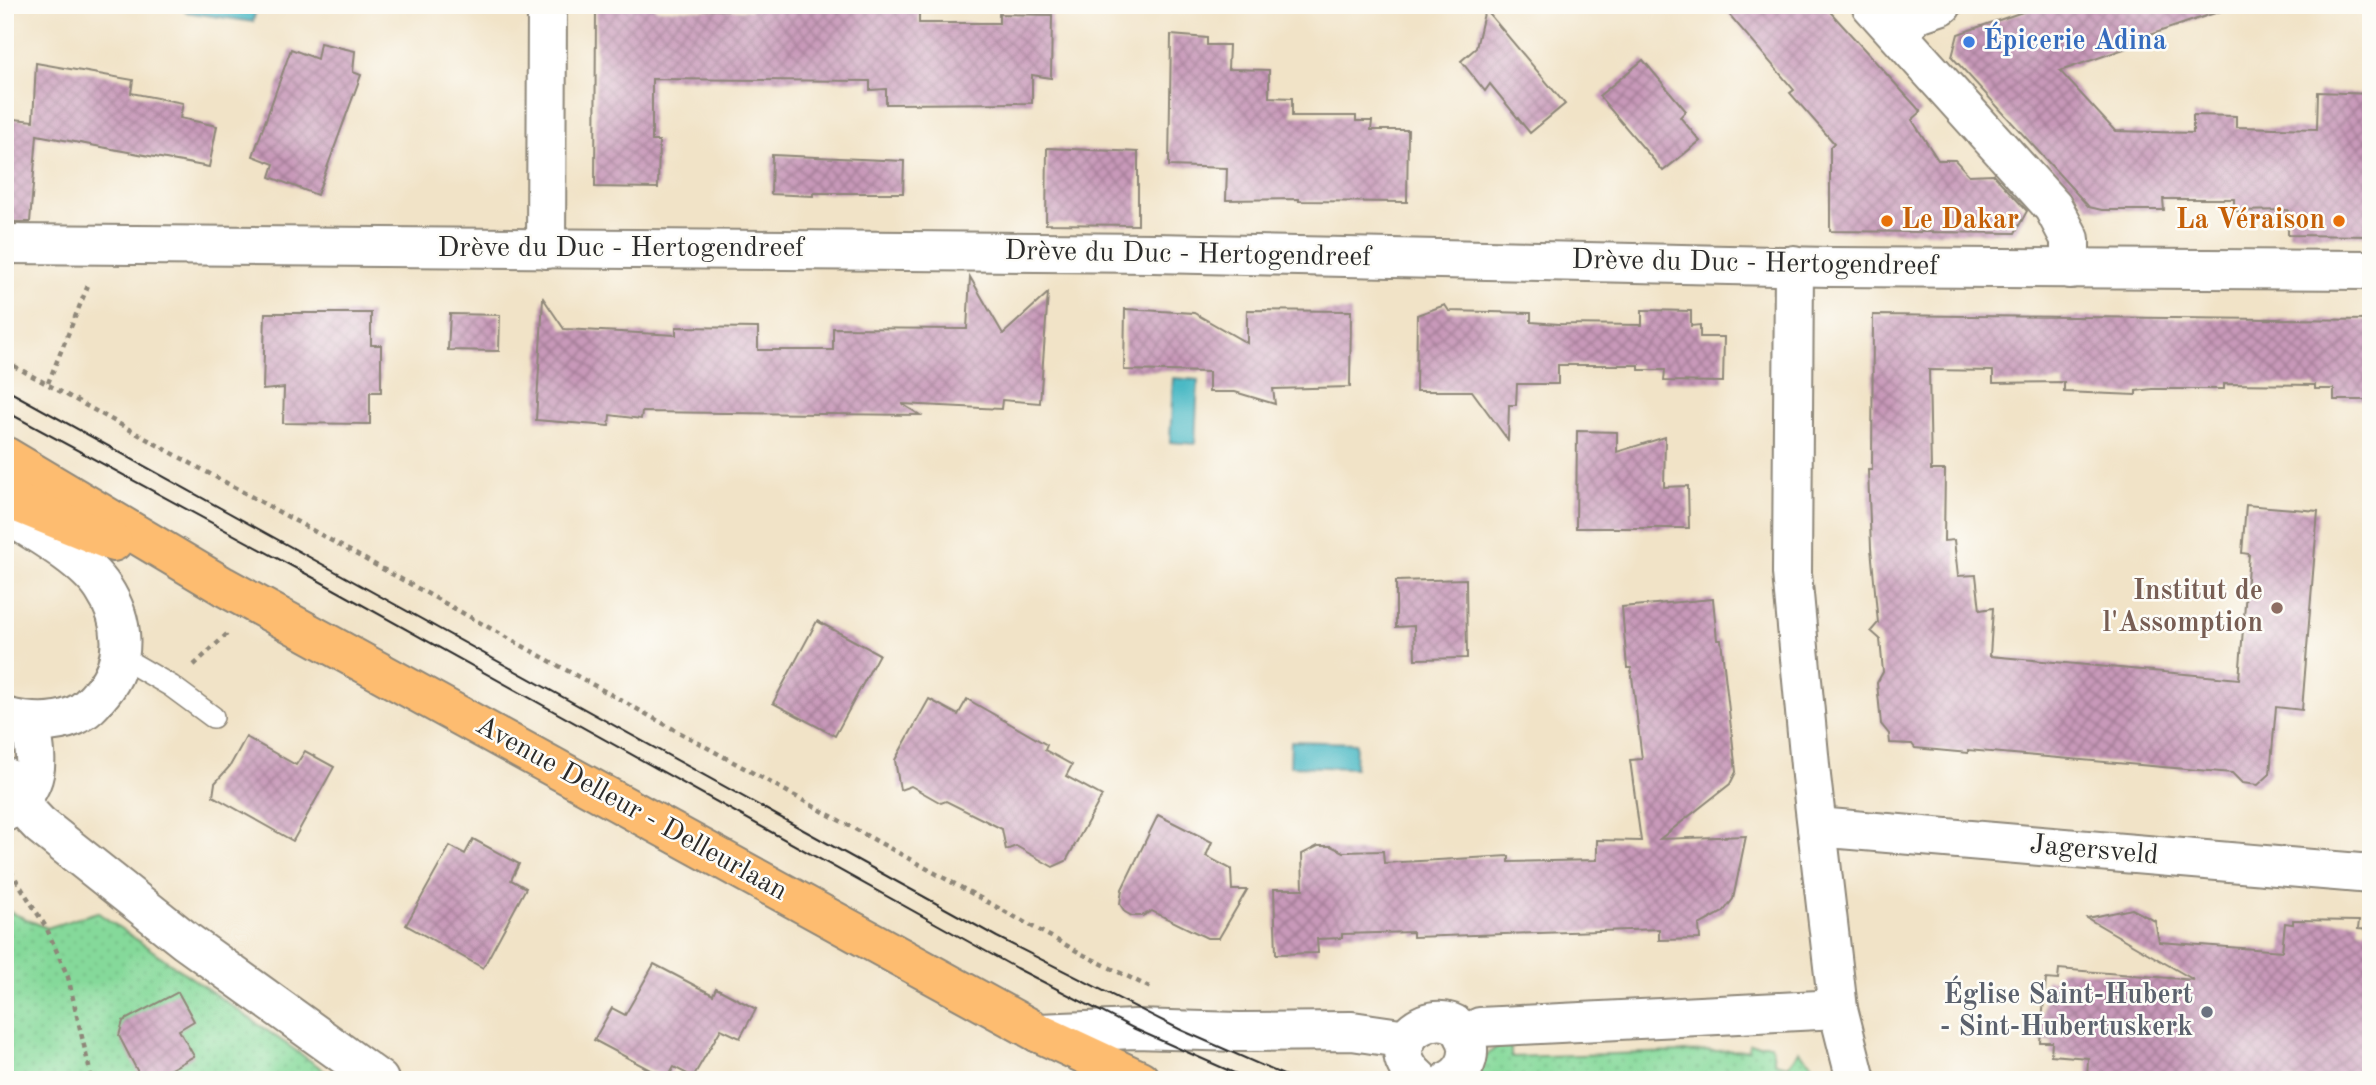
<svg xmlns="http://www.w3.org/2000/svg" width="2376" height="1085" font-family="'Old Standard TT',serif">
<defs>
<pattern id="green-dots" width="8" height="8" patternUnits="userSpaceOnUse" patternTransform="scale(1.75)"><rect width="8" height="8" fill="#85d99a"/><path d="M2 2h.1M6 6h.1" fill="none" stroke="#73ba85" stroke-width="1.8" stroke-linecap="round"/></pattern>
<pattern id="building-cross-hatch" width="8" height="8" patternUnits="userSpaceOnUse" patternTransform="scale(1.75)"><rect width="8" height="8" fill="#c899b9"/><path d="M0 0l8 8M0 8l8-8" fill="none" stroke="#a37d97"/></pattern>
</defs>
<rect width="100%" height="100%" fill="#fdfcf7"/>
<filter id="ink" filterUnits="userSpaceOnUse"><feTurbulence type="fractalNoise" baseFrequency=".0143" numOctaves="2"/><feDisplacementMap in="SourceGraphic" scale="14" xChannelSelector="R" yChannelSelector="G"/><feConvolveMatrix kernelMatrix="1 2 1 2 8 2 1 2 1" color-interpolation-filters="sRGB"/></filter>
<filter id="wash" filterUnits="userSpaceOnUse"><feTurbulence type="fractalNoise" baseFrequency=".00686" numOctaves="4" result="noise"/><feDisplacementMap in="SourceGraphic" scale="28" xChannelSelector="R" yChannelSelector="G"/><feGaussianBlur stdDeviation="1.57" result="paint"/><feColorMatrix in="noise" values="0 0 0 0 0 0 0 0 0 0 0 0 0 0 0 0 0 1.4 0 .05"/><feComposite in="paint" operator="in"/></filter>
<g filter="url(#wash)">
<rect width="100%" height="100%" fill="#f1e3c7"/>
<g fill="url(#green-dots)" stroke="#588262" stroke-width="2">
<path d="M5 910 47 928 97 912 338 1080H5Z"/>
<path d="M1503 1044 1511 1045V1057L1749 1050V1044H1771L1775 1063 1788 1066 1799 1051 1811 1062 1821 1080H1470C1479 1066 1486 1050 1503 1044Z"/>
</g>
<g fill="#4cb9c5" stroke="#3c7278" stroke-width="2">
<path d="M186 5H257L253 22 185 12Z"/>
<path d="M1173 378 1198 380 1195 444 1170 442Z"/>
<path d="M1291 741 1356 743 1355 768 1290 766Z"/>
</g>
<g id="blocks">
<g fill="url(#building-cross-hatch)">
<path d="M596 5H655V9L751 10V5H919V23H999V14L1052 15 1051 78 1032 75V103L886 104V89L870 90V81L652 79V141H659L658 188 595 187Z"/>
<path d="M1721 5H1824L1921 112 1912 120 1938 160H1955L1969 175 1993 174 2027 211 2015 233 1830 231V147L1834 143 1790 93 1794 90Z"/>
<path d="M2043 5H2220L2221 11 2131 41 2133 46 2060 71 2115 131 2193 133V115L2236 116V127L2317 129 2318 92 2371 94V236L2288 235V210L2234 211V199H2163L2164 210H2102L2089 207 1952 57 1958 34Z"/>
<path d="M1485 9 1565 104 1530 133 1490 84 1485 91 1461 61 1476 48Z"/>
<path d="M1171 35 1207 38V45H1229L1228 69 1269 70V97L1292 98V116H1356V121H1372L1371 130H1408L1407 202 1299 201V199L1226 200 1227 168 1169 166Z"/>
<path d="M320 43 355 51 353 72 361 75 317 195 270 177 274 164 253 156 291 49 317 59Z"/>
<path d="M1643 60 1686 111 1680 117 1700 141 1663 171 1599 96Z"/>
<path d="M36 63 133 80 131 93 183 103 180 118 217 126 209 167 37 135 30 222H5V118L33 121Z"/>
<path d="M1047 148 1138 152V225L1046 224Z"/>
<path d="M772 155 904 161 903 193H813V196L771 194Z"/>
<path d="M970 277 1003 334 1048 293 1040 403 1002 400 1001 409 902 404 920 415 642 412 641 419 610 415 609 426 536 420 543 298 564 329 676 335V327L758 328V350H833V328L967 329Z"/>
<path d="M1445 305 1449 311 1531 313V322L1559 324 1642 325V310L1691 311V326L1700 325V337H1724L1723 382 1664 381 1665 370H1639V365H1558V384H1517L1516 405H1509L1508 440 1472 391H1416L1417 315Z"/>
<path d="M1125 309 1194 313 1247 343V310L1351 311 1350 387 1273 389 1275 404 1235 392H1209V372L1124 370Z"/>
<path d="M265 313H371V345H381V392H370V424L283 423 284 388 263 390Z"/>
<path d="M450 314 500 315 499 351 448 350Z"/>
<path d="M1873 315 2371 320V400H2334V389H2315V385L2224 384V389H2152L2136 391V395L2064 392V382L1993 383V371L1929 370 1931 470H1945L1944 541 1954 540 1958 576 1976 575 1980 610 1993 608 1990 656 2239 679 2249 554 2242 553 2246 505 2318 511 2302 710 2276 707 2270 774 2258 785 2242 783 2232 773 1968 750V753L1915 748 1912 744 1890 743 1889 734 1881 724 1877 683 1883 672 1880 639 1871 631 1878 623 1871 548 1868 470H1872Z"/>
<path d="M1577 431 1617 432V452L1665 437 1664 487 1688 486 1689 528H1576Z"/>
<path d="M1466 579 1467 658 1415 659 1414 626 1396 627V581Z"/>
<path d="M1713 599 1717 640H1721L1736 772 1730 784 1660 839 1746 836 1733 899 1723 912 1699 925 1700 939 1659 940V929L1413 937V932L1342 934V938L1317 939 1318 953 1276 954 1274 889H1303L1302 854 1318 846H1331L1343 852 1383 851 1384 863 1509 856V862L1597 860V840L1641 841 1630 760 1642 759 1631 668H1627L1622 607Z"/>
<path d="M817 621 879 654 835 736 773 703Z"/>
<path d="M929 699 958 715 967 699 1047 745 1045 750 1072 765 1066 776 1102 796 1066 861 1053 867 1016 846 1006 850 1002 829 946 801 941 803 911 786 900 790 895 760Z"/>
<path d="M246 737 296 765 305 751 334 767 293 841 213 796 215 783 230 766Z"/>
<path d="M1158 815 1212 842 1206 856 1231 869 1232 890H1247L1219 938H1207L1152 911 1142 916H1132L1125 912 1120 904 1122 889Z"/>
<path d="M473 839 519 864 511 880 526 888 483 968 406 925 450 846 465 854Z"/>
<path d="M2132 909 2155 921 2159 942 2282 951 2285 923 2293 924V920L2359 921 2358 929 2371 930V1080H2087L2088 1058 2051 1055 2052 1042H2040L2046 979 2058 980 2059 969 2194 980 2087 918Z"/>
<path d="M654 964 713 995 716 988 756 1009 740 1038 721 1029 693 1077 674 1067 667 1079 594 1040 612 1008 625 1015Z"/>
<path d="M178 992 194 1021 179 1030 194 1056 151 1080H142L119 1036 123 1021Z"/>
</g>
</g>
</g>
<g filter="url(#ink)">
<use href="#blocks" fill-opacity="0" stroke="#8e8779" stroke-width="2"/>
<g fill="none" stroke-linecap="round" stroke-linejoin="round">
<defs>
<path id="service" d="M121 657 171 686 213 717"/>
<g id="minor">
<path d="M1871 5 2053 207 2070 239V269"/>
<path d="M1897 33 1918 13 1942 5"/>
<path d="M5 244 1153 253 1830 267 2371 270"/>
<path d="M546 249 547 5"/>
<path d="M1794 265 1792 573 1811 776 1838 1009 1856 1080"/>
<path d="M5 513C35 532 84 559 103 588 125 621 128 661 102 692 94 702 86 711 74 716 52 725 27 723 5 717"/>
<path d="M5 777 19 803 40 825 186 941 379 1080"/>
<path d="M5 812C42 787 38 761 30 722"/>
<path d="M1817 827 2371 874"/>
<path d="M1039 1033 1135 1029 1239 1032 1352 1031 1407 1039"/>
<path d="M1464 1036 1480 1027 1838 1009"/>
<path d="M1420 1080C1365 1034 1462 991 1468 1048 1469 1062 1462 1073 1450 1080"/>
</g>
<g id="primary">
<path d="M5 456 223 586 1039 1033 1140 1080"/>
<path d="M5 498 113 542"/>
</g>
</defs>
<use href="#service" stroke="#8e8779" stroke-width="24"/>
<use href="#minor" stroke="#8e8779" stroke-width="42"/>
<use href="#primary" stroke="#8e8779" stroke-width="42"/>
<g stroke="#8e8779" stroke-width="4.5" stroke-dasharray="5 5" stroke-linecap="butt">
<path d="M5 361 933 872 1084 955 1151 988"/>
<path d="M48 383 89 283"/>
<path d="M194 665 227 634"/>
<path d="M5 862 46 927 68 977 92 1080"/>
<path d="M1338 1072 1356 1080"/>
</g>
<use href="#service" stroke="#fff" stroke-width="21"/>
<use href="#minor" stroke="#fff" stroke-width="38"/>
<use href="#primary" stroke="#fdbc6f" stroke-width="38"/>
<g stroke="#2b2b2b" stroke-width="2">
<path d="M5 389 997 937 1181 1030 1295 1080"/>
<path d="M5 411 312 577 1016 968 1135 1029 1250 1080"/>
</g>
</g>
</g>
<circle fill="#3f7fe0" stroke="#fdfcf7" stroke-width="2.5" cx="1969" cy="42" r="7"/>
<g fill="#e8710a" stroke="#fdfcf7" stroke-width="2.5">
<circle cx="1887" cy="221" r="7"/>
<circle cx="2339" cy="221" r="7"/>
</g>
<circle fill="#8d6e63" stroke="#fdfcf7" stroke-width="2.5" cx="2277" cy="608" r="7"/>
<circle fill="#6b7280" stroke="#fdfcf7" stroke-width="2.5" cx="2207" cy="1012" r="7"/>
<g text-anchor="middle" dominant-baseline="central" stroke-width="5" stroke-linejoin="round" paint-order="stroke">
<g font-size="28" font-weight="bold" fill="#366cbe" stroke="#fdfcf7" text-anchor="start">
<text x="1983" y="42">Épicerie Adina</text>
</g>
<g font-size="28" font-weight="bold" fill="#c56008" stroke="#fdfcf7" text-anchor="start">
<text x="1901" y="221">Le Dakar</text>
<text x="2325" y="221" text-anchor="end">La Véraison</text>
</g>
<g font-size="28" fill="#2b2b2b" stroke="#fdfcf7">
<text x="621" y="249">Drève du Duc - Hertogendreef</text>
<text transform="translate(1188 255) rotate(1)">Drève du Duc - Hertogendreef</text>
<text transform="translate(1755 264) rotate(1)">Drève du Duc - Hertogendreef</text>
<text transform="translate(631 809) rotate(29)">Avenue Delleur - Delleurlaan</text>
<text transform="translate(2094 851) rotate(5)">Jagersveld</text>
</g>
<g font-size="28" font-weight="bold" fill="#785e54" stroke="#fdfcf7" text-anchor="end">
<text x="2263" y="592">Institut de<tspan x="2263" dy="32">l'Assomption</tspan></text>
</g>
<g font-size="28" font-weight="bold" fill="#5b616d" stroke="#fdfcf7" text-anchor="end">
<text x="2193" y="996">Église Saint-Hubert<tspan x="2193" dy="32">- Sint-Hubertuskerk</tspan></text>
</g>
</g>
<rect width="2376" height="1085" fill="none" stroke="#fdfcf7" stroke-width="28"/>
</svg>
